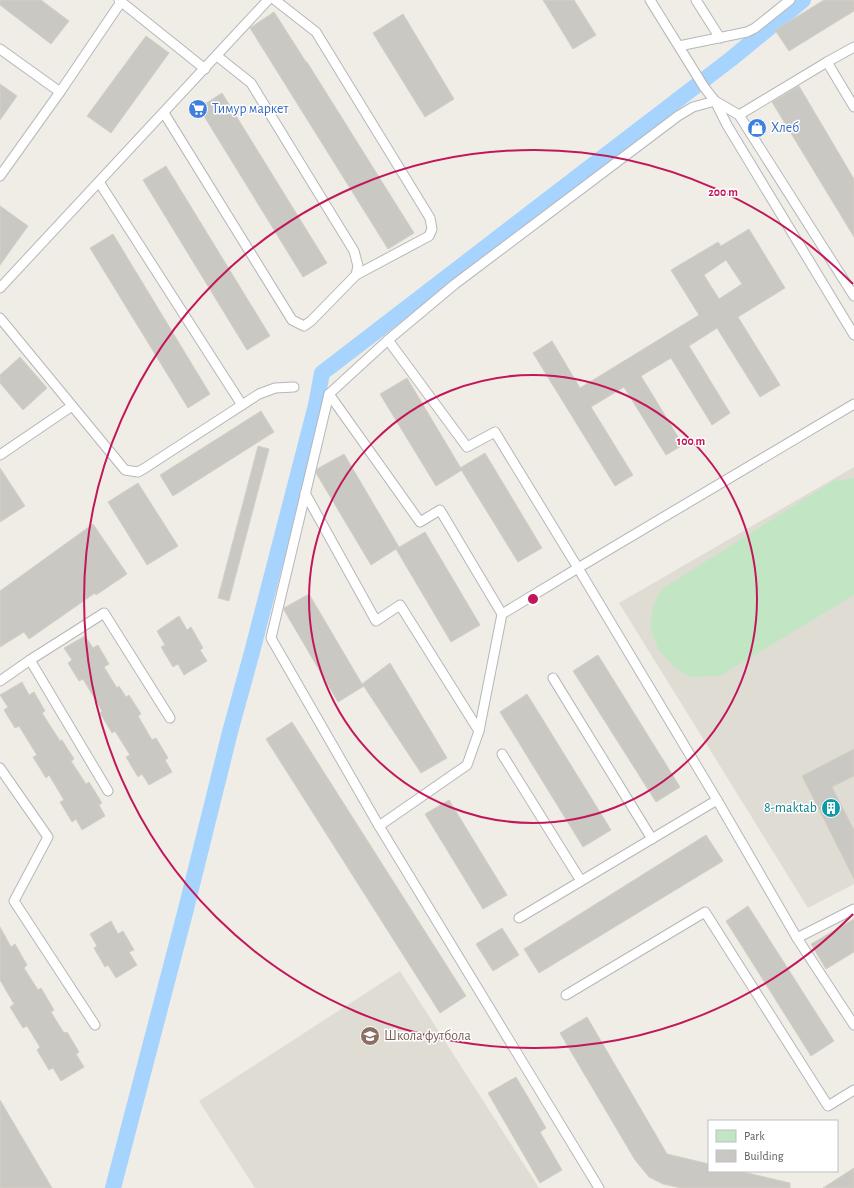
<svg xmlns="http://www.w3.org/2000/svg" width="854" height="1188" font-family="'Alegreya Sans',sans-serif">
<rect width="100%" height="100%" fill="#efede5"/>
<g fill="#dfdcd3">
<path d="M854 467V884L808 908 619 603Z"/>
<path d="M400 971 539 1188H255L199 1101Z"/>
</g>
<path fill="#c2e6c3" d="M854 478V595L720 676 691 677 675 668 658 649 650 627 653 606 662 589 833 481Z"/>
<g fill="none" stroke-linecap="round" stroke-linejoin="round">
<path stroke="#a6d4fe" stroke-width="16" d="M113 1188 186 909 230 732 252 652 316 405 322 373 731 59 803 0"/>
</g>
<g fill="#cac8c2" stroke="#d4cfc3" fill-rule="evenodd">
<path d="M0 0H41L69 21 51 44 0 5Z"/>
<path d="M543 0H574L596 35 573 49Z"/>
<path d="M824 0H854V11L789 51 775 30Z"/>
<path d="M274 12 306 62H307L414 233 388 249 250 28Z"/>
<path d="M403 14 454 99 425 117 373 33Z"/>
<path d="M146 36 169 53 111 133 87 116Z"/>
<path d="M0 84 17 96 0 120Z"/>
<path d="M799 86 854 179V237L772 102Z"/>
<path d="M222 93 327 263 303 277 199 108Z"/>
<path d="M166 166 270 336 247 350 143 180Z"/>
<path d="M0 206 28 226 0 265Z"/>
<path d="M749 229 785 288 738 317 780 385 760 397 717 328 689 346 730 413 712 425 671 358 641 376 683 445 666 455 624 387 591 407 633 475 615 486 533 353 552 341 580 388 699 315 671 270 718 242 721 246ZM726 260 742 284 719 299 704 275Z"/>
<path d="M113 234 210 394 188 408 90 248Z"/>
<path d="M20 357 47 388 23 410 0 383V375Z"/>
<path d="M407 378 462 470 436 486 380 394Z"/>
<path d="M261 411 274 432 173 496 160 475Z"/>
<path d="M258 446 269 449 229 601 218 598Z"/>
<path d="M485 453 542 548 518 562 460 468Z"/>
<path d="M344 454 399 547 371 565 316 473 317 469Z"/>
<path d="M0 468 25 506 0 522Z"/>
<path d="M138 483 178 546 147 565 108 502Z"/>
<path d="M93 524 127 574 96 595 95 593 29 639 24 632 0 647V591Z"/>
<path d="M425 532 480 625 451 642 396 549Z"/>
<path d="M309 594 362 684 390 663 447 758 421 773 363 685 364 686 338 702 284 610V608Z"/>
<path d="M179 616 187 630 191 627 203 648 200 650 207 661 184 675 178 664 173 667 161 647 165 645 157 631Z"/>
<path d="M85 636 93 648 98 645 109 664 104 667 117 688 119 686 126 697 129 695 141 714 138 716 152 740 156 738 168 758 165 760 172 772 149 785 142 774 138 777 126 757 130 755 115 731 112 733 100 713 102 711 83 679 79 681 68 663 72 660 64 648Z"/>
<path d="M598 655 680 787 656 802 573 671Z"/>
<path d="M22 682 29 695 34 692 45 711 42 713 60 741 62 740 74 759 71 761 86 784 89 782 102 803 99 805 105 816 82 830 76 819 72 822 60 802 64 800 49 775 46 778 33 757 37 755 19 726 15 728 4 710 8 707 0 695Z"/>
<path d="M527 694 611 830 583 847 500 712Z"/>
<path d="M292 722 466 996 440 1013 266 739Z"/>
<path d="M854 749V776L832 787 854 830V879L802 776Z"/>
<path d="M449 800 507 895 483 909 425 814Z"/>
<path d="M706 835 723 861 539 973 524 949Z"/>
<path d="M748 906 834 1041 811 1056 726 921Z"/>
<path d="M854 919V952L826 969 811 944Z"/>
<path d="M111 921 118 934 123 931 134 950 129 952 137 965 116 978 108 965 105 967 94 948 97 946 90 934Z"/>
<path d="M0 927 11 947 15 944 27 965 24 968 38 990 41 988 54 1010 51 1012 64 1033 67 1032 79 1052 76 1054 84 1067 61 1081 53 1068 49 1070 37 1050 40 1047 27 1026 23 1028 10 1007 14 1004 0 980Z"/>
<path d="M502 928 519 955 493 971 476 944Z"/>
<path d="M587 1017 667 1154 709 1164V1171H739L790 1183V1188H681L663 1184 649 1177 635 1160 560 1033Z"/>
<path d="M516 1077 546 1128 540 1132 562 1170 540 1183 488 1093Z"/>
<path d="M0 1100 52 1188H0Z"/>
<path d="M854 1168V1188H823Z"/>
</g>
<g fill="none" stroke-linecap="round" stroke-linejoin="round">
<defs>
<g id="lane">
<path d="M119 0 205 69"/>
<path d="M275 0 316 32 430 218 432 229 429 236 356 275"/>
<path d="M650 0 704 87 715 101 727 125 854 335"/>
<path d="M696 0 720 38"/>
<path d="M679 46 747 32 755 28 790 0"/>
<path d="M0 49 60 92"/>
<path d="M827 62 854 107"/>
<path d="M164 113 292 320 304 326 311 321 356 275 358 266 354 251 251 83 217 56"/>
<path d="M739 115 827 62 854 47"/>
<path d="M0 176 60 92 121 2"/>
<path d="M99 182 242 405"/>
<path d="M0 288 268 0"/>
<path d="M0 318 125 470 138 472 145 468 259 394 275 388 294 387"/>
<path d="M388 340 467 447 495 432 578 568 854 404"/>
<path d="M329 394 420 522 440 510 502 614 578 568 717 800 519 918"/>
<path d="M0 455 72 406"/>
<path d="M305 493 376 621 400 605 479 731 502 614"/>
<path d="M30 660 108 791"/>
<path d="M553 678 652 839"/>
<path d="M0 681 30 660 104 613 170 718"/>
<path d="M479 731 467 765 379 826 271 638 329 394 388 340 455 284 678 116 693 107 715 101 739 115 854 296"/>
<path d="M502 754 581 881"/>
<path d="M0 768 48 837 14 901 95 1025"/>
<path d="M717 800 797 938 854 1025"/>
<path d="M379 826 599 1188"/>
<path d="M797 938 854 909"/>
<path d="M566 995 705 912 828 1106 854 1090"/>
</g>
</defs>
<use href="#lane" stroke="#b5b7bb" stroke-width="11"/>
<use href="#lane" stroke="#fff" stroke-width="9"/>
</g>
<g fill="none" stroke="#c2185b" stroke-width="2">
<circle cx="533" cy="599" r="224"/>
<path d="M853 914A449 449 0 1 1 853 284"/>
</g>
<defs>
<symbol id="supermarket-disc" viewBox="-11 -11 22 22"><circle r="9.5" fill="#3f7fe0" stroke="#fff"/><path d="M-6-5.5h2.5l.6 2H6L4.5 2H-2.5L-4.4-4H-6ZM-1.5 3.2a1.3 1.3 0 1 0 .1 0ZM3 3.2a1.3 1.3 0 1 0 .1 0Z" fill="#fff"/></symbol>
<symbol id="shop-disc" viewBox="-11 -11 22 22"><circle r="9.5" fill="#3f7fe0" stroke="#fff"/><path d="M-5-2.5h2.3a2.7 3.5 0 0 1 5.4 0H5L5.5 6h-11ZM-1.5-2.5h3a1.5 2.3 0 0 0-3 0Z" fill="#fff"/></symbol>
<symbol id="building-disc" viewBox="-11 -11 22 22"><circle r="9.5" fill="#0f9aa8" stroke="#fff"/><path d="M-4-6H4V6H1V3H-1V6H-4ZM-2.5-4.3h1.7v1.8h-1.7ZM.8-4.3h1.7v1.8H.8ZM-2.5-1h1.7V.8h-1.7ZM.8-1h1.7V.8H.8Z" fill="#fff"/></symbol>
<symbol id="school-disc" viewBox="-11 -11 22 22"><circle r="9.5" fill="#8d6e63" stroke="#fff"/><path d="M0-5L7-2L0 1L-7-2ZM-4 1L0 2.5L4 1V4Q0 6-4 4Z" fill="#fff"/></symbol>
</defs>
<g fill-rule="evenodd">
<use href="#supermarket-disc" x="187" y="98" width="22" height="22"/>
<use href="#shop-disc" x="746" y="117" width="22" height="22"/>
<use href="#building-disc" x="820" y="797" width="22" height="22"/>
<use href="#school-disc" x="359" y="1025" width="22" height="22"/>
</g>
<g text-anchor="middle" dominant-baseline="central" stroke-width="3" stroke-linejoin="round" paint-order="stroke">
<g font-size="14" fill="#366cbe" stroke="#fff" text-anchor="start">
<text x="212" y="109">Тимур маркет</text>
<text x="771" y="128">Хлеб</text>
</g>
<g font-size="14" fill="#0d838f" stroke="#fff" text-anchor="end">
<text x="817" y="808">8-maktab</text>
</g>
<g font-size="14" fill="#785e54" stroke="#fff" text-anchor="start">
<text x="384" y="1036">Школа футбола</text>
</g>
</g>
<circle cx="533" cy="599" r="6" fill="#c2185b" stroke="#fff" stroke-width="2"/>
<g font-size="12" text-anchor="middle" font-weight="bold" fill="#c2185b" stroke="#fff" stroke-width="3" stroke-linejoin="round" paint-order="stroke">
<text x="723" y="196">200 m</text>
<text x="691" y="445">100 m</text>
</g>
<rect x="708" y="1120" width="130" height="52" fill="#ffffff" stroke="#bebfc1"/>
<rect x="716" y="1130" width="20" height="12" fill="#c2e6c3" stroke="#bebfc1"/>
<text x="744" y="1140" font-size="12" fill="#5d6065">Park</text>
<rect x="716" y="1150" width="20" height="12" fill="#cac8c2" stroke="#bebfc1"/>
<text x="744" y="1160" font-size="12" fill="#5d6065">Building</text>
</svg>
